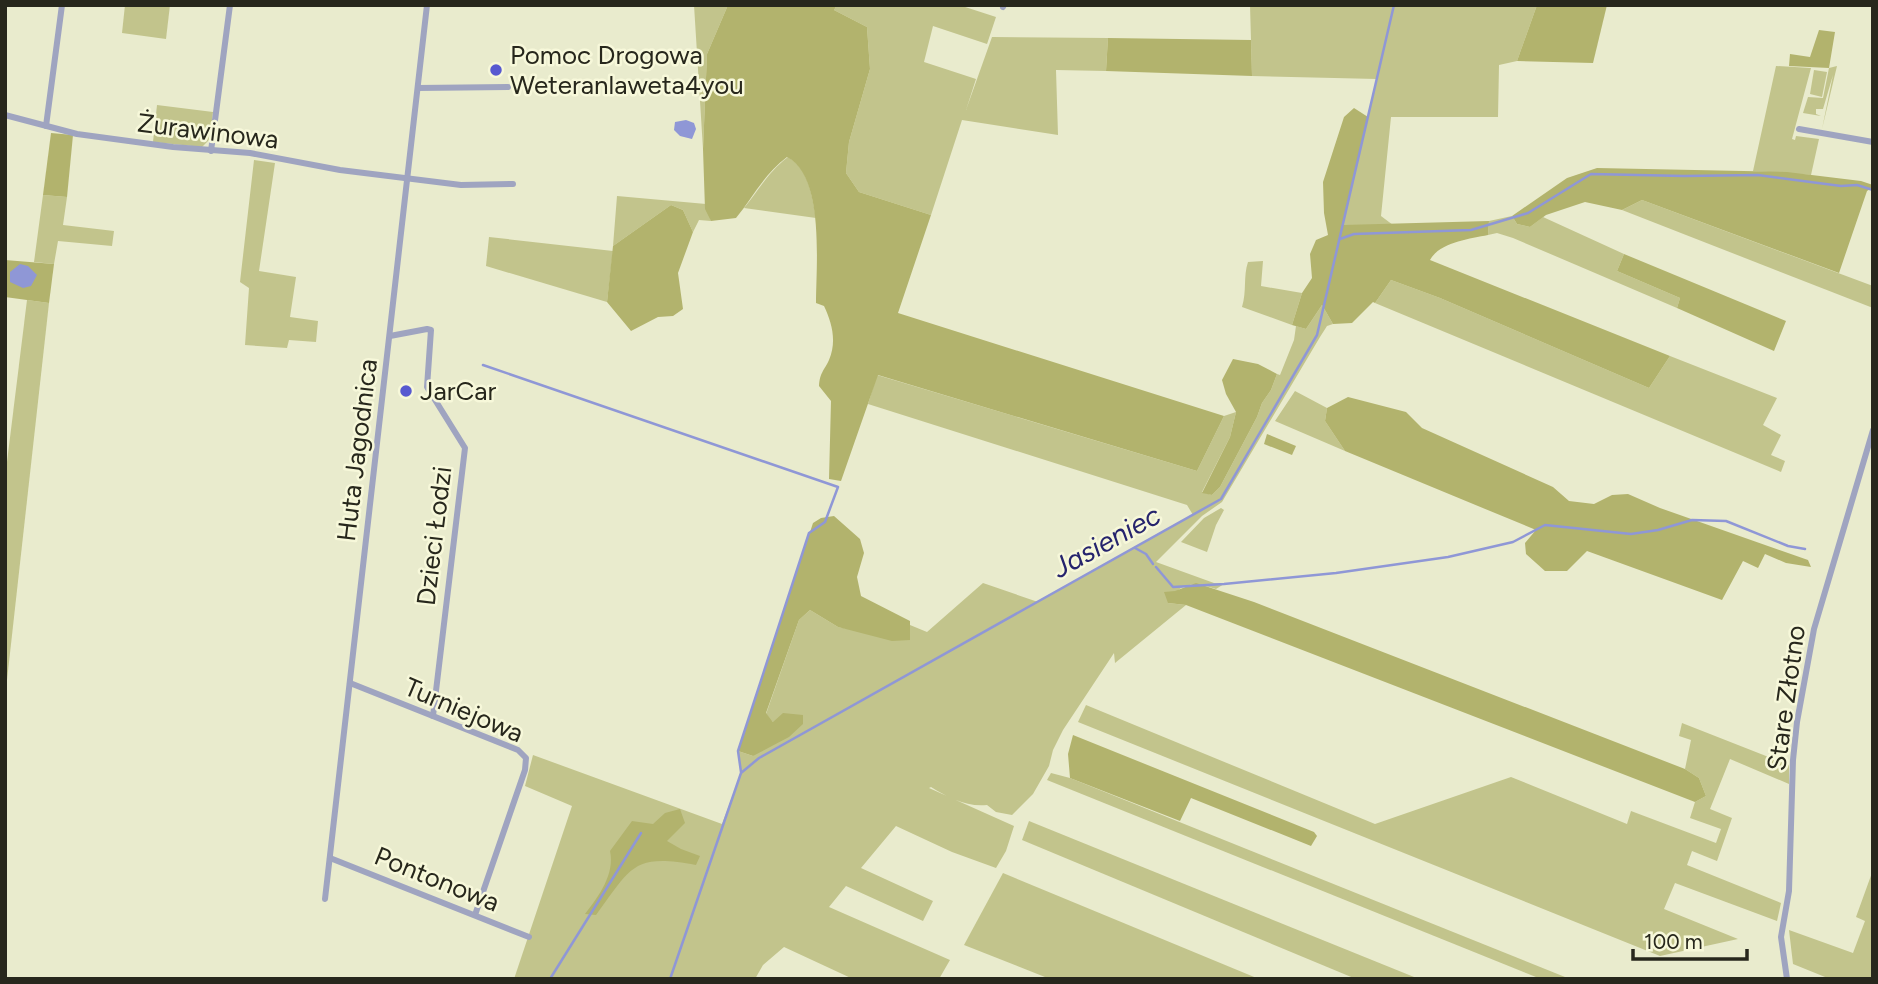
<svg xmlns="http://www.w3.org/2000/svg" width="1878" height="984" font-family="Figtree,sans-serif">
<rect width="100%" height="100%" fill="#e9ebcd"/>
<g fill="#c2c48c">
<path d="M125 5H170L166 39 122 33Z"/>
<path d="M694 5H728L707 54 703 149Z"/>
<path d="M837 5H959L996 17 987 44 933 26 924 62 976 79 966 110 992 37 1108 38 1106 71 1056 70 1058 135 962 120 931 215 859 192 846 173 849 142 870 69 867 27 834 10Z"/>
<path d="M1250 5H1537L1517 61 1499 65 1498 117H1391L1381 216 1393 225H1343L1377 79 1252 76Z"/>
<path d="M1776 66 1811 68 1792 139 1795 140 1796 136 1819 139 1811 175 1753 171Z"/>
<path d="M1837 66 1822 129 1833 75 1823 109H1816V114L1821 116 1803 113 1808 97 1823 98 1829 68Z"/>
<path d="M1814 70 1827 72 1822 97 1810 94Z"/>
<path d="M157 105 213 112 210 139 202 147 153 142Z"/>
<path d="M788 157C809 169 812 196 816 218L744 208C760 189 767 173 788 157Z"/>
<path d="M254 160 275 163 259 271 296 277 290 317 318 321 316 342 289 340 287 348 245 345 249 288 240 282Z"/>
<path d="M43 195 67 197 63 225 114 231 112 246 58 241 54 264 34 262Z"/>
<path d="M617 196 706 204 711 221 699 220 693 232 683 210 671 205 613 246Z"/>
<path d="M1642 200 1873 286V308L1622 210Z"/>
<path d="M1512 216 1517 224 1530 227 1543 217 1624 254 1617 271 1680 298 1677 308 1513 238 1497 233 1488 235 1489 221Z"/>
<path d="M489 237 613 251 607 302 486 266Z"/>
<path d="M1263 261 1261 286 1302 293 1292 325 1242 307C1247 291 1243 277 1248 262Z"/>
<path d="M1391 280 1440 298 1649 388 1670 356 1777 398 1763 425 1781 435 1771 455 1785 461 1781 472 1375 303Z"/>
<path d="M27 300 49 303 5 698V478Z"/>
<path d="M1322 305 1333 324 1327 326 1320 337 1222 502 1202 516 1156 562 1214 583 1224 584 1216 589C1194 582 1181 581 1168 603L1186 605 1115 663 1114 653 1063 730 1053 750 1049 766 1033 794 1012 815 996 812 987 805C966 807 949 798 931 787L929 788 1014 826 1006 851 996 868 952 852 896 826 861 868 933 901 923 921 846 886 829 907 950 960 939 979H853L784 947 763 965 755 979H514L572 806 525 786 533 755 722 824 741 773 738 751 753 756 773 722 766 714 799 620 810 610 838 627 910 640V625L927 632 983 583 1038 602 1193 515 1187 505 868 404 877 375 1197 471 1224 416 1236 412 1230 437 1202 492 1212 495 1220 487 1257 417 1262 403 1271 390 1277 374 1280 375 1294 340 1296 326 1306 329Z"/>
<path d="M1295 391 1327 408 1325 421 1345 451 1275 421Z"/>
<path d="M1221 508 1224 510 1216 525 1207 552 1181 542 1204 518Z"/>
<path d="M1086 705 1375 824 1511 777 1627 824 1631 811 1716 843 1721 829 1690 818 1695 802 1706 796 1699 778 1685 769 1691 740 1679 736 1682 723 1789 765V784L1730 759 1710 809 1732 818 1717 861 1692 851 1687 865 1781 903 1777 921 1675 883 1664 909 1738 939 1660 956 1078 722Z"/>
<path d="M1051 773 1070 778 1570 979H1541L1047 780Z"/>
<path d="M1029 821 1419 979H1356L1022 840Z"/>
<path d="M1873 870V979H1830L1793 964 1789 930 1853 953 1865 921 1856 917Z"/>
<path d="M1003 873 1259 979H1050L964 945Z"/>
</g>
<g fill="#b2b36d">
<path d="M728 5H837L834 10 867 27 870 69 849 142 846 173 859 192 931 215 898 313 1224 416 1197 471 878 375 841 481 829 479 831 401 819 386C820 372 824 371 829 360 837 341 832 323 824 306L816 303C816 266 825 176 787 157 765 173 753 197 736 218L711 221 705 209 703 149 707 54Z"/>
<path d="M1537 5H1607L1593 63 1517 61Z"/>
<path d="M1819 30 1835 32 1829 68 1789 66 1790 54 1810 57Z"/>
<path d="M1108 38 1251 40 1252 76 1106 71Z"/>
<path d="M1354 108 1368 117 1343 225 1489 221 1488 235C1469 239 1440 242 1430 260L1670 356 1649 388 1440 298 1391 280 1375 303 1373 302 1352 323 1333 324 1322 305 1306 329 1292 325 1302 293 1312 278 1310 254 1316 240 1328 235 1324 213 1323 182 1344 117Z"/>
<path d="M51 133 73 135 67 197 43 195Z"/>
<path d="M1597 168 1787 172 1861 181 1873 185V187L1867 191 1839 273 1642 200 1622 210 1585 202 1546 215 1530 227 1517 224 1512 216 1567 178Z"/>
<path d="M671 205 683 210 693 232 678 273 683 309 673 316 658 317 631 331 607 302 613 246Z"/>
<path d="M1624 254 1786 321 1774 351 1677 308 1680 298 1617 271Z"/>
<path d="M5 260 54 264 49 303 5 297Z"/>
<path d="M1233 359 1258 364 1277 374 1271 390 1262 403 1257 417 1220 487 1212 495 1202 493 1230 437 1236 412 1226 394 1222 380Z"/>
<path d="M1348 397 1406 412 1422 428 1553 487 1569 501 1594 504 1612 495 1628 494 1660 508 1808 560 1811 567 1786 563 1765 554 1758 568 1743 561 1722 600 1587 551 1567 571H1545L1526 554 1525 543 1536 530 1345 451 1325 421 1327 408Z"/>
<path d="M1267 434 1296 446 1292 455 1264 444Z"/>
<path d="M834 516 860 539 864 553 857 577 861 596 910 621V640L892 641 838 627 810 610 799 620 766 713 773 722 783 713 803 715V724L789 737 753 756 738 751 813 523 821 518Z"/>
<path d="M1196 583 1254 602 1685 769 1699 778 1706 796 1695 802 1186 605 1168 603 1164 592 1175 591Z"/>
<path d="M1073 735 1314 832 1317 836 1311 846 1191 798 1180 821 1070 778 1068 754Z"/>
<path d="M680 809 685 823 667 841 681 849 700 856 696 865C632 853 631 868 596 915L585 914C599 896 615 874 610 851L632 821 653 824 665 813Z"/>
</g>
<g fill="#8f97d6">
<path d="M686 120 694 123 696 129 692 139 680 136 674 130 675 122Z"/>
<path d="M20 264 28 266 37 275 31 286 23 288 10 282V272Z"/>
</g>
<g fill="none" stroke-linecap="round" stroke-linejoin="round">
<g stroke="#8f97d6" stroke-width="2.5">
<path d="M1340 239 1354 234 1471 230 1528 213 1591 174 1684 176 1758 175 1841 186 1857 185 1873 190"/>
<path d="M483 365 838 487 825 522 809 533 738 751 741 772"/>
<path d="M1135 548 1146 554 1153 564"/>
<path d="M1156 567 1173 587 1224 584 1336 573 1448 557 1513 542 1545 525 1631 534 1658 530 1692 520 1726 521 1788 546 1805 549"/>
<path d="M550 979 641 833"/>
<path d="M670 979 741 773 759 758 1221 499 1317 335 1394 5"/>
</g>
<g stroke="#9fa4c0" stroke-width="6">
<path d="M1003 7 1004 5"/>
<path d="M418 88 508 87"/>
<path d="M5 115 77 134 173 147 250 153 340 170 461 185 513 184"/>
<path d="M46 126 62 5"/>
<path d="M1799 129 1873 142"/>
<path d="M211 151 230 5"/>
<path d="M390 336 427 329 431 330 427 387 465 448 433 716"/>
<path d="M350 683 518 750 526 758 525 770 475 915"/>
<path d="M330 858 529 937"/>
<path d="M325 899 427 5"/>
<path d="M1787 979 1781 937 1789 891 1793 760 1797 722 1814 629 1873 430"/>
</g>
</g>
<g fill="#5759d0" stroke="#f7f8da" stroke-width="2.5">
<circle cx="496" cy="70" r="7"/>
<circle cx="406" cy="391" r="7"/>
</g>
<g text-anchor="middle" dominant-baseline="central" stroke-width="5" stroke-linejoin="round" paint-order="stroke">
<g font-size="26" fill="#27271c" stroke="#f7f8da" text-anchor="start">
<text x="510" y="55">Pomoc Drogowa<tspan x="510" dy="30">Weteranlaweta4you</tspan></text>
<text x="420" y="391">JarCar</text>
</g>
<g font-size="26" fill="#27271c" stroke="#f7f8da">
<text transform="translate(208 131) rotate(7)">Żurawinowa</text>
<text transform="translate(357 450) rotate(-83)">Huta Jagodnica</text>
<text transform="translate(434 536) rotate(-83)">Dzieci Łodzi</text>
<text transform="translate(1786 698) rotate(-82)">Stare Złotno</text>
<text transform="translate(464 710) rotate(23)">Turniejowa</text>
<text transform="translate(437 879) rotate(22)">Pontonowa</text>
</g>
<g font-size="28" font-style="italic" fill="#26246d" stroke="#f7f8da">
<text transform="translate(1106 541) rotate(-29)">Jasieniec</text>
</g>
</g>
<rect width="1878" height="984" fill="none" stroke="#27271c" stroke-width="14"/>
<path d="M1633 949v10h114v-10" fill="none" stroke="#27271c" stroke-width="3.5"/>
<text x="1644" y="949" font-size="21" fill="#27271c" stroke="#f7f8da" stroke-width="5" paint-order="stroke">100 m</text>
</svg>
